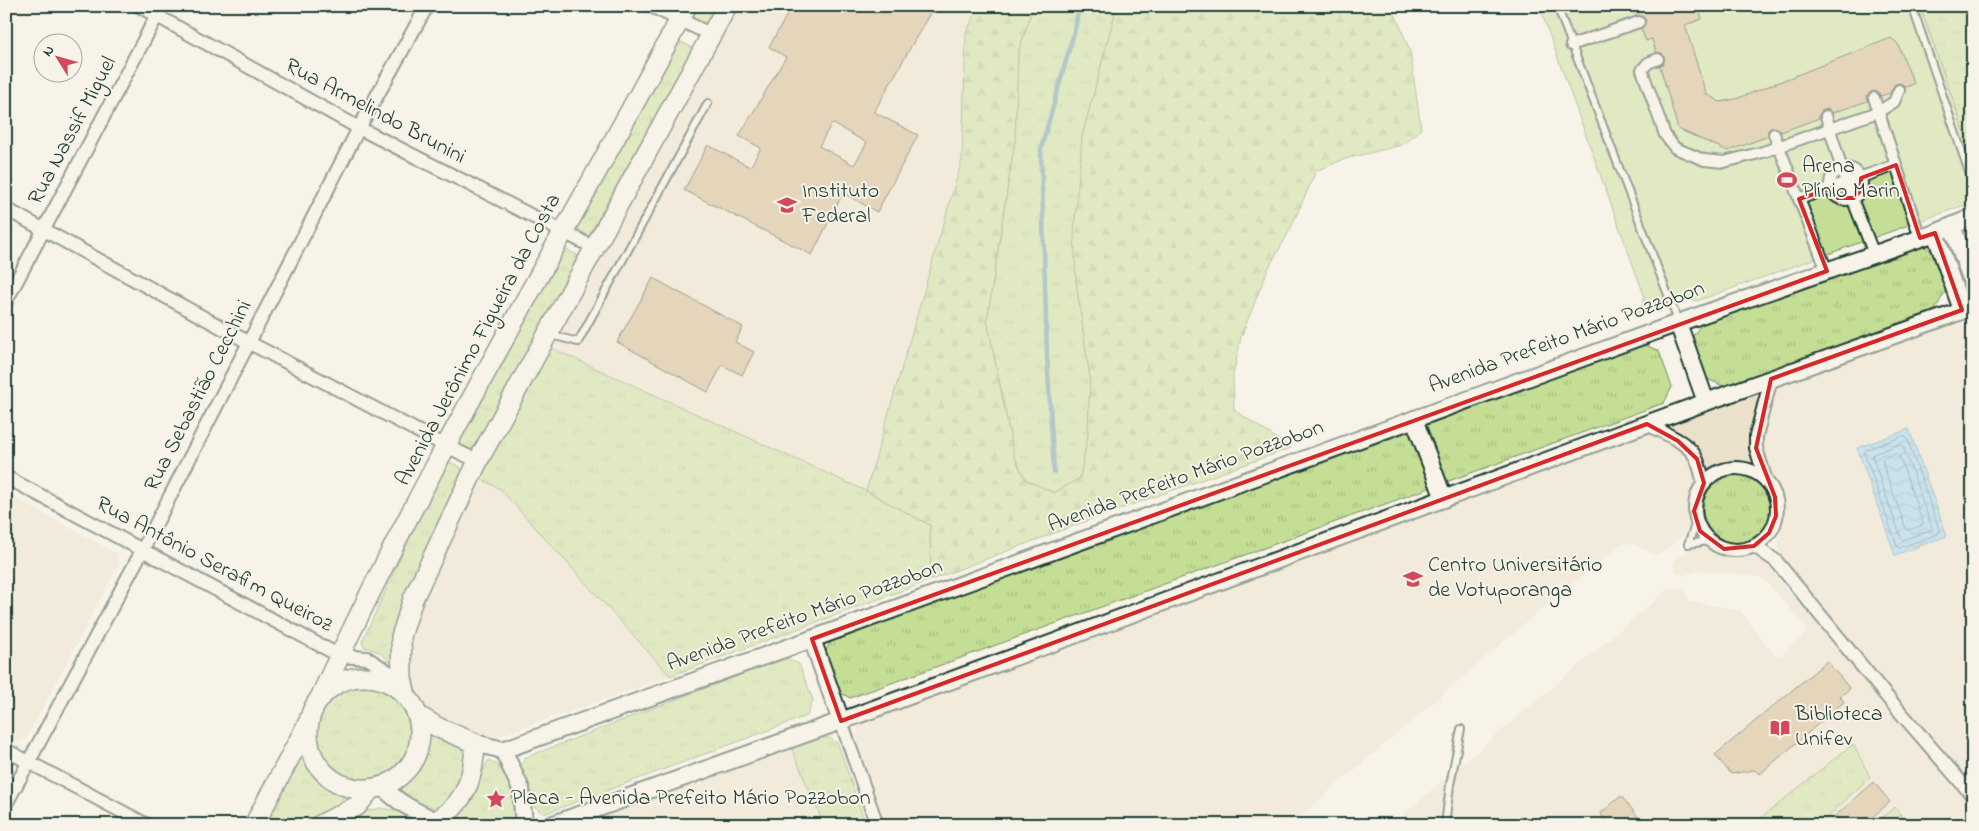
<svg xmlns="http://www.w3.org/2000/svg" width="1979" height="831" font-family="'Indie Flower',sans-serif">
<defs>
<pattern id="grass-tufts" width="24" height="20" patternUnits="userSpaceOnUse" patternTransform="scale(1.25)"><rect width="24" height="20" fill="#c4de95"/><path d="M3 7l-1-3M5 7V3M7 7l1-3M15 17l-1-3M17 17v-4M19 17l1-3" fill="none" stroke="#a8bf81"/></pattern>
<pattern id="forest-firs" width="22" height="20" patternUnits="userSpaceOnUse" patternTransform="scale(1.25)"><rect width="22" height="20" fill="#c4de95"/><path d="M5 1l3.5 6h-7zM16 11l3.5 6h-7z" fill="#a8bf81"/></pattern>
<pattern id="water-waves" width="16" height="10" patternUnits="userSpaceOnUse" patternTransform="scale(1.25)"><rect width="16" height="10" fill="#91cef2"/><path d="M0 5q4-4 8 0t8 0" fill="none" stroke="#76a8c5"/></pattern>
</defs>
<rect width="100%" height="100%" fill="#f7f3e8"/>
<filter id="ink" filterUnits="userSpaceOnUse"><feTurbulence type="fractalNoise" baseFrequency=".02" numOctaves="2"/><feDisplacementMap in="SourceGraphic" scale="10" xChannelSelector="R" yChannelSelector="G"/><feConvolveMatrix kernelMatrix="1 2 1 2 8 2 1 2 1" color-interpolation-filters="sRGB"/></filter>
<g filter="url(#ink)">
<g fill="#ebe0ca">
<path d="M734 6H980L966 32 962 160 866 491 551 348 601 251Z"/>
<path d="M1946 324 1966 325 1973 330V788L1892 693 1782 556 1777 546 1785 514V504L1778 484 1763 469 1744 461H1733L1713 467 1697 481 1689 499 1687 509 1689 524 1683 536 1660 554 1656 555 1631 543 1621 544 1550 602 1290 825H885L857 739 858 726 867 718Z"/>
<path d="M479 478 500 489 670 676 499 736 479 734 444 719 425 708 410 688 408 626Z"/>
<path d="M6 493 116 553 119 564 26 739 16 742 6 737Z"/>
<path d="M1701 546 1726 558H1758L1765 563 1890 711 1973 804V825H1391L1666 591 1673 588 1683 589 1687 593 1686 596 1690 602 1740 610 1774 655 1781 656 1806 633V626L1762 577 1697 570 1684 576 1677 572 1673 566 1674 561 1694 547Z"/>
<path d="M791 747 824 825H575Z"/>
</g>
<g fill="url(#grass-tufts)" stroke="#728e64">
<path d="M693 6H718L711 20 702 24 693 19 691 11Z"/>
<path d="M1033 6H1117L1082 137 1076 281 1090 378 1088 435 1080 478 1054 493 1026 480 1014 456 987 320 1015 140 1018 54Z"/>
<path d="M1920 6H1973V157Z"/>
<path d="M679 41 691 47 694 55 598 230 588 236 578 229 579 218 671 46Z"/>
<path d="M1919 244 1934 252 1947 288 1935 310 1723 386 1705 378 1693 336 1703 322Z"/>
<path d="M567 250 579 256 580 265 479 445 470 449 460 444 458 434 558 255Z"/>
<path d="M1641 343 1659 351 1672 387 1664 403 850 698 835 690 824 655 832 638Z"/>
<path d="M551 348 866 491 930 525 931 580 670 676 500 489 479 478Z"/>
<path d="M450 462 460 467 463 475 419 572 401 605 395 637 396 659 391 662 379 652 364 647 362 642 441 469Z"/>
<circle cx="1737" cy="509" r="34"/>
<path d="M784 658 799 664 813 700 807 716 544 814 527 801 520 771 524 758Z"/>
<circle cx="363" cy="734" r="47"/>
<path d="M427 731C441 735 458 745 469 756L468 769 446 805C428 811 405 803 396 785 408 780 420 764 424 752 426 745 425 738 427 731Z"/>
<path d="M817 738H830L838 744 866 825H824L791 747Z"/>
<path d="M1853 744 1870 777 1829 816 1837 825H1752Z"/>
<path d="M302 752C314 772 319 785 343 793V798L340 804 301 825H260Z"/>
<path d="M489 760C513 772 516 798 513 822L509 825H457L454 818C462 809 470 800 475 789 481 780 482 769 489 760Z"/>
<path d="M1895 807 1908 825H1873Z"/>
<path d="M381 808 404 812 415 819 412 824 398 823 337 825 364 812Z"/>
</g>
<path fill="url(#forest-firs)" stroke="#728e64" d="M980 6H1033L1018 54 1015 140 987 320 1014 456 1026 480 1054 493 1080 478 1088 435 1090 378 1076 281 1074 232 1082 137 1117 6H1392L1410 51 1421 129 1402 145 1345 159 1316 171 1290 230 1268 269 1241 337 1233 376 1234 410 1291 448 1081 523 931 580 930 525 866 491 962 160 966 32Z"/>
<path fill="#c4de95" stroke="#728e64" d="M1539 6H1634L1645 40 1652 39 1678 129 1728 151 1914 84 1898 44 1891 39 1736 99 1720 102 1706 94 1685 25 1702 19 1698 6H1920L1973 157V202L1697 301 1684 297 1638 313 1645 298Z"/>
<path fill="url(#water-waves)" stroke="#6394a6" d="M1909 429 1947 536 1895 555 1857 448Z"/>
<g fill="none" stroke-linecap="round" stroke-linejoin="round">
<g stroke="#4d7780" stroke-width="1">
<path d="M1904 436 1907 438 1940 532 1938 534 1899 548 1897 546 1864 452 1866 450Z"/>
<path d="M1900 444 1903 446 1932 528 1931 530 1903 540 1901 538 1872 456 1874 454Z"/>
<path d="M1896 454 1899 455 1923 523 1921 526 1908 530 1906 529 1882 461 1883 458Z"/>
</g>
<path stroke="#6394a6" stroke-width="4.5" d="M1054 472 1047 355 1041 149 1075 29 1079 6"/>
</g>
<g fill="#cfb284" stroke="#1f3d34" fill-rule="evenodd">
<path d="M792 6H934L874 112 918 135 877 212 843 193 812 255 684 190 708 145 750 167 761 148 739 136 786 57 769 47ZM832 123 867 143 854 165 819 146Z"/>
<path d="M1634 6H1698L1702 19 1685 25 1706 94 1720 102 1736 99 1891 38 1898 44 1914 84 1905 87 1902 84 1898 83 1894 85 1890 93 1881 96 1876 91 1871 92 1867 96 1868 101 1832 113 1828 109 1824 110 1819 114V118L1781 132 1778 128 1772 127 1768 130V136L1728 151 1678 129 1660 66 1664 63V57L1662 53 1656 52 1652 39 1646 41 1641 28 1644 26 1646 20 1643 17 1637 15Z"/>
<path d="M653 278 743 327 735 342 754 352 742 375 722 365 708 392 617 342Z"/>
<path d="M1827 661 1850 689 1840 696 1844 702 1760 774 1754 770 1731 774 1715 755Z"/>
<path d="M1874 782 1890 802 1863 825H1843L1835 816Z"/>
<path d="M1621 796 1645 825H1606L1601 813Z"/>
</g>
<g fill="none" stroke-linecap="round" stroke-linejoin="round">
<defs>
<g id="service">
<path d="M1557 6 1678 321"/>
<path d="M1912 6 1973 184"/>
<path d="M551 335 578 342 708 103"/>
<path d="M1696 522 1688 544 1709 541"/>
<path d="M1445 825 1450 785 1461 729"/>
</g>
<g id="pedestrian">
<path d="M1571 45 1639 22"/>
<path d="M1658 59 1648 63 1642 70 1665 135 1675 148 1704 160 1724 162 1763 152 1878 112 1894 102 1899 90"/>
<path d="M1874 98 1920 238"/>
<path d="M1826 116 1846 183 1874 254"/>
<path d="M1774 134 1827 271"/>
<circle cx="1846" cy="184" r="16"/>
<path d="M1799 199 1896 165"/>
</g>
<g id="minor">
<path d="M139 6 359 128 595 248"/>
<path d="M651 6 712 35"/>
<path d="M6 209 248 342 446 446 478 461"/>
<path d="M6 301 162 6"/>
<path d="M1647 424C1663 433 1690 442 1697 460 1700 467 1702 476 1704 483"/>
<circle cx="1736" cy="509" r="41"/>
<path d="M6 477 340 656 367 658 392 674 395 687"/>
<path d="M1766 481 1756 448V436L1771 379"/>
<path d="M1754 546 1776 561 1888 698 1973 796"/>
<path d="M841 721 877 825"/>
<path d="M6 750 147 825"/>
<path d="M6 804 143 549 359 128 427 6"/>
</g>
<g id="tertiary">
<path d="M1952 226 1973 284"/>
<path d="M1935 233 1962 310"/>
<path d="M1678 323 1706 402"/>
<path d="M1414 419 1444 499"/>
<path d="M812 639 841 721"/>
<path d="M475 743 503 750 812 639 1678 323 1935 233 1973 217"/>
<path d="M503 750 521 789 524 825"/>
<path d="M382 786C399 805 422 814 444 825"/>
<path d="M551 825 841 721 1706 402 1973 307"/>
</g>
<g id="secondary">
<circle cx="364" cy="733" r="56"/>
<path d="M406 696 402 678 401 637 413 599 478 461 727 6"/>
<path d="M319 700C428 462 564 237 687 6"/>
<path d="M417 715 439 728 475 743C474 780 464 808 428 825"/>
<path d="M254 825 308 723"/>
<path d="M320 825 357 806 371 789"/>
</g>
</defs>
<use href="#service" stroke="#1f3d34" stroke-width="10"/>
<use href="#pedestrian" stroke="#1f3d34" stroke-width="14"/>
<use href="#minor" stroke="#1f3d34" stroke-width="16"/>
<use href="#tertiary" stroke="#1f3d34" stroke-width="20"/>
<use href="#secondary" stroke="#1f3d34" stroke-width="22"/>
<use href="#service" stroke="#f7f3e8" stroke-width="6"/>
<use href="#pedestrian" stroke="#f7f3e8" stroke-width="10"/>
<use href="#minor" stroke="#f7f3e8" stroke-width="12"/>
<use href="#tertiary" stroke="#f7f3e8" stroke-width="16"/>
<use href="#secondary" stroke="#f7f3e8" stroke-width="19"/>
</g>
</g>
<path d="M0 0H1979V831H0ZM1896 165 1920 238 1935 233 1962 310 1771 379 1756 448 1775 497 1776 516 1769 533 1754 546 1724 549 1700 531 1694 511 1704 483 1697 459 1678 441 1647 424 841 721 812 639 1827 271 1799 199 1831 188 1838 198H1854L1861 190V178Z" fill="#f7f3e8" fill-opacity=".55" fill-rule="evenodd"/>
<path fill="none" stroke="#d62828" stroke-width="4" stroke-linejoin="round" d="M1896 165 1920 238 1935 233 1962 310 1771 379 1756 448 1775 497 1776 516 1769 533 1754 546 1724 549 1700 531 1694 511 1704 483 1697 459 1678 441 1647 424 841 721 812 639 1827 271 1799 199 1831 188 1838 198H1854L1861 190V178Z"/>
<defs>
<symbol id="stadium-bare" viewBox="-9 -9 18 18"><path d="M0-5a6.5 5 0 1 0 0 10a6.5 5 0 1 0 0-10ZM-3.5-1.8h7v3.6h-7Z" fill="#d1495b" stroke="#f7f3e8" stroke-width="2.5" paint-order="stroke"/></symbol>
<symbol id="university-bare" viewBox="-9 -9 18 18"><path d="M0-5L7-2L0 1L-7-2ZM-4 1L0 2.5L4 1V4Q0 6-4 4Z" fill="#d1495b" stroke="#f7f3e8" stroke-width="2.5" paint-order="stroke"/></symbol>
<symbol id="library-bare" viewBox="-9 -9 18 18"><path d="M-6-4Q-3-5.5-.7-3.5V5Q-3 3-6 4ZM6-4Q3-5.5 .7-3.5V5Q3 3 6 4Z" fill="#d1495b" stroke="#f7f3e8" stroke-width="2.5" paint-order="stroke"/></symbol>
<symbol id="sight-bare" viewBox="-9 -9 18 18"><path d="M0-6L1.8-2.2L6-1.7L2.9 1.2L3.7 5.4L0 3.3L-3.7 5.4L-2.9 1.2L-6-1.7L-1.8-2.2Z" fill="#d1495b" stroke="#f7f3e8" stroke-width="2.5" paint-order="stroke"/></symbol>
</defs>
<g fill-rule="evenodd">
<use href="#stadium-bare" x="1773" y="166" width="28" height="28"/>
<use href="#university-bare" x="773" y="191" width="28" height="28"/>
<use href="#university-bare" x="1399" y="565" width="28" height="28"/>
<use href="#library-bare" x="1766" y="714" width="28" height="28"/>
<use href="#sight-bare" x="482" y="785" width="28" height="28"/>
</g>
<g text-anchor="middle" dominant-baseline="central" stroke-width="4" stroke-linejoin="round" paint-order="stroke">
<g font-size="22" fill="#1f3d34" stroke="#f7f3e8">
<text transform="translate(375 112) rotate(28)">Rua Armelindo Brunini</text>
<text transform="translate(73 131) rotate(-62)">Rua Nassif Miguel</text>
<text transform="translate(1567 338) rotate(-20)">Avenida Prefeito Mário Pozzobon</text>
<text transform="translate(479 340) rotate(-62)">Avenida Jerônimo Figueira da Costa</text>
<text transform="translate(199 396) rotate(-63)">Rua Sebastião Cecchini</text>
<text transform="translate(1186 477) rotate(-20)">Avenida Prefeito Mário Pozzobon</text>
<text transform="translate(214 565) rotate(28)">Rua Antônio Serafim Queiroz</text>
<text transform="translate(805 616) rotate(-20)">Avenida Prefeito Mário Pozzobon</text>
</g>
<g font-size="22" fill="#1f3d34" stroke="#f7f3e8" text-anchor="start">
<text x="1802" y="167">Arena<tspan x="1802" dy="25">Plínio Marin</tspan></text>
<text x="802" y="192">Instituto<tspan x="802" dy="25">Federal</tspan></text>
<text x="1428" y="566">Centro Universitário<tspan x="1428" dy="25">de Votuporanga</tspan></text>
<text x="1795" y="715">Biblioteca<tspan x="1795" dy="25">Unifev</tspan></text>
<text x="511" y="799">Placa - Avenida Prefeito Mário Pozzobon</text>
</g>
</g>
<rect width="1979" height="831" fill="none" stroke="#f7f3e8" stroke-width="25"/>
<rect x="12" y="12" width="1954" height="806" fill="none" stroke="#1f3d34" stroke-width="2" filter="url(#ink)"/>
<g transform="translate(58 58) rotate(307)"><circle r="24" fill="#f7f3e8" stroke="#a1aaa0"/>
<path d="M0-4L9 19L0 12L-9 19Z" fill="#d1495b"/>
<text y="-8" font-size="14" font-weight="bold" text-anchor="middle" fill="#1f3d34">N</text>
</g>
</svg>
